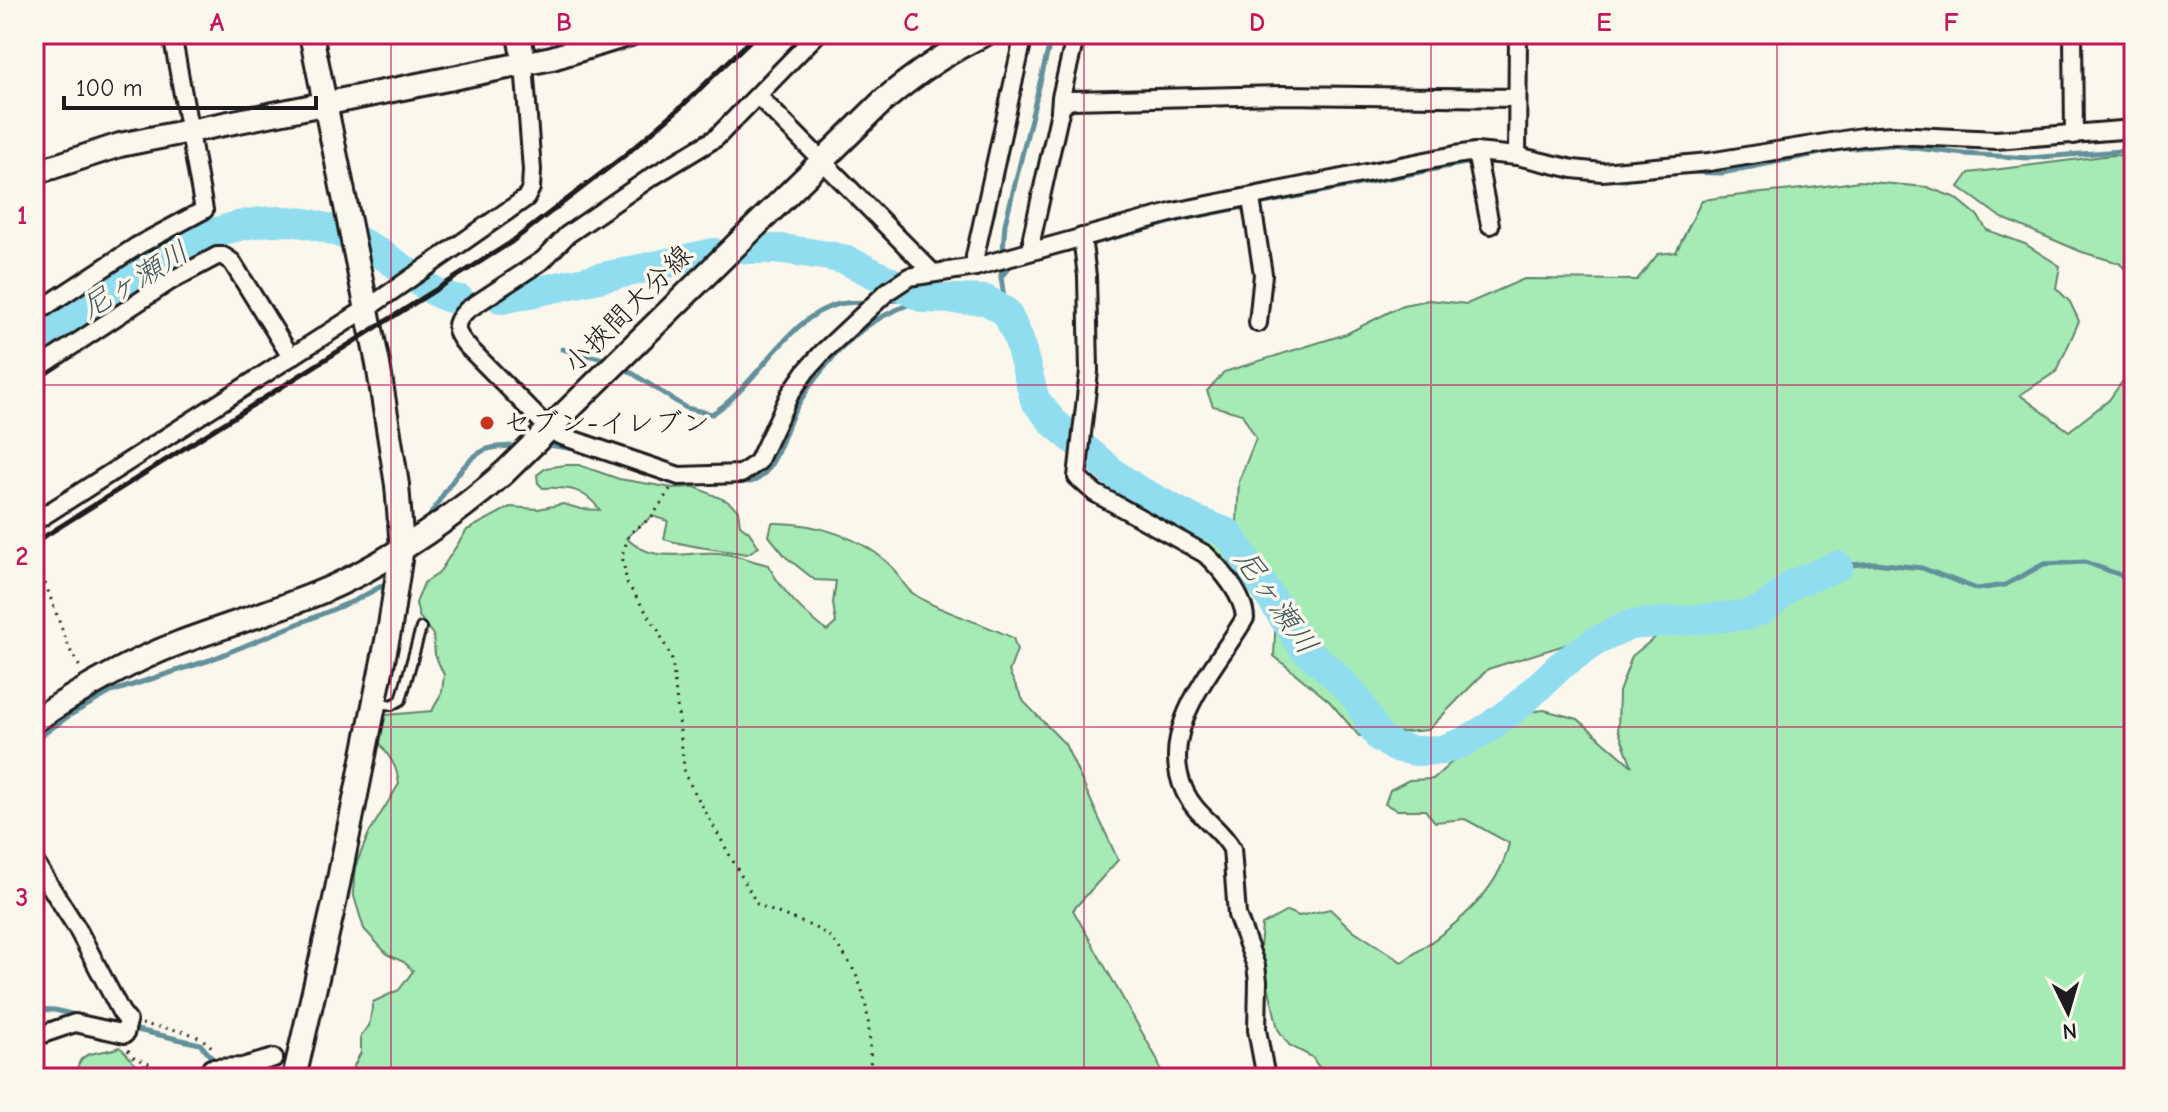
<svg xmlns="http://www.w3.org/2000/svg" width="2168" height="1112" font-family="'Comic Neue','Klee One',sans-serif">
<rect width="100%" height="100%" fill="#fbf7ec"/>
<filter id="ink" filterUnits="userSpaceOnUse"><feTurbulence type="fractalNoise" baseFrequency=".0125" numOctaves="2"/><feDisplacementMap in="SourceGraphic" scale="16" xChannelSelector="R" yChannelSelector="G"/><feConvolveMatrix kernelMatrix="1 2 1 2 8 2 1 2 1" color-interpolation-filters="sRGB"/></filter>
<g filter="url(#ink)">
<g fill="#a6ebb6" stroke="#618469" stroke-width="2">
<path d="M2112 155 2134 156V278L2119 263 2082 252 2000 217 1959 187 1969 173Z"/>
<path d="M1859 181 1927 187 1956 198 1977 215 1987 230 2025 244 2060 266 2056 288 2070 302 2079 321 2057 371 2020 395 2069 431 2109 400 2134 365V1078H1326L1312 1057 1289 1045 1278 1029 1260 949 1262 925 1287 911 1299 916 1330 909 1350 928 1402 962C1446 932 1498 898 1509 843L1465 819 1435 822 1425 810H1397L1385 804 1390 790 1409 780 1433 779 1473 743 1514 714 1544 710 1578 719 1632 766 1618 729 1619 692 1632 656 1662 632H1633L1571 643 1488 669 1428 730 1359 736 1329 701 1274 656 1277 592 1196 542 1185 528 1201 522H1237L1239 481 1256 438 1242 414 1213 406 1207 391 1224 372 1346 334 1403 305 1429 300 1467 304 1524 279 1637 280 1658 254 1676 252 1702 200C1754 193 1807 190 1859 181Z"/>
<path d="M565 465H579L619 479 673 488 695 487 727 501 738 510 740 525 749 532 759 547 747 554C719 549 692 548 664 539L668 521 652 516 626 538C655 565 683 551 718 553 734 554 752 561 768 565 783 593 803 612 827 631L836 623 833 603 836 581 815 580 786 557 769 536 772 523C813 522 863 537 892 567 899 575 903 585 911 592 936 611 984 623 1013 638L1017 650 1009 672 1024 702 1065 744 1118 860 1073 910 1157 1059 1163 1078H358L353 1068 361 1052V1035L369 1026 373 1002 399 990 413 971 404 962 388 955 364 929 353 893 355 867 369 833 399 784C398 778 397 770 394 765 384 744 366 739 386 715L432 711 442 692 444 675 435 655 433 635 419 616 416 603 424 583 438 574 467 530 510 507 538 509 563 504 581 509 600 510C584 488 568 487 543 488L538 483 537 475 546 468Z"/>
<path d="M119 1047C128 1052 131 1063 137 1065 144 1066 148 1064 155 1068L159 1078H67L77 1073C77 1047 104 1055 119 1047Z"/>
</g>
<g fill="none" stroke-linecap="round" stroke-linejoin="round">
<g stroke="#62909b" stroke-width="5">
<path d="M1683 172 1722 173 1841 149 1892 145 1964 154 2029 158 2134 150"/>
<path d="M1596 179 1624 180 1653 174"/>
<path d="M1087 245 1179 220 1476 161"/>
<path d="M1001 276 1005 224 1052 34"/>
<path d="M885 301 924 298"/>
<path d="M1006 312 1001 277 1011 265"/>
<path d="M562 349 604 359"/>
<path d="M629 371 686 408 712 414C756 387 790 314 839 304 849 302 861 302 871 302"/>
<path d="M549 445 580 450"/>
<path d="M748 482C772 482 784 433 793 414 809 382 848 335 880 318 892 311 906 306 919 300"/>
<path d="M429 517C441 498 461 463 481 452 490 446 502 447 512 446"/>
<path d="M1838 566 1874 563 1922 568 1977 589 2005 585 2044 564 2085 562 2134 580"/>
<path d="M34 741 70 715 111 692 210 660 356 600 389 582"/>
<path d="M34 1009 55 1010 83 1017"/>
<path d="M128 1028 200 1044 212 1058 222 1078"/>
</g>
<g stroke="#90ddef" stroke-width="30">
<path d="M747 249H783L829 256 846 260 924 298 986 300 1006 312 1018 337 1035 400 1053 422 1117 476 1136 489 1194 520 1228 533 1303 647 1337 677 1357 699 1379 737 1395 747 1416 751 1442 750 1462 743 1488 728 1520 704 1560 666 1594 642 1630 625 1747 615 1764 609 1793 584 1838 566"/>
<path d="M502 299 714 253"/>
<path d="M34 343 185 245C265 208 324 213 396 264 417 278 434 297 460 300"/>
</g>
<defs>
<path id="lane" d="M375 702 392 705 401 700 421 628"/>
<g id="street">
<path d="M817 34 716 138 650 178 567 235 543 260 467 310C453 323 454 331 466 345L549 429 559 435 679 476 741 474 758 462 790 394 806 371 822 353 888 291 909 277 975 267 1174 212 1455 155 1476 152 1517 156 1573 169 1602 172 1709 162 1862 137 1893 135 1996 140 2134 129"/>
<path d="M2073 34 2074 135"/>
<path d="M758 96 932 272"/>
<path d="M1060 110 1061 97 1076 34"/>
<path d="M1476 152 1490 225"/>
<path d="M1517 156 1518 34"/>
<path d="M1251 199 1263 274 1258 323"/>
<path d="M1082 237 1087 276 1089 371 1077 477 1095 493 1205 554C1222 570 1244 596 1245 618 1216 668 1155 729 1185 792 1196 816 1220 827 1232 849L1237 915 1256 966 1258 981 1257 1030 1266 1078"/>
<path d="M1032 250V237L1059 116 1062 105 1071 100 1283 95 1517 98"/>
<path d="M975 267V256L1024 34"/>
<path d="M34 314 137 246 204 210 172 34"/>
<path d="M34 371 170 281 217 256H223L232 262 291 357"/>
<path d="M34 522 375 303 526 198 531 188 532 170 524 64"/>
<path d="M34 861 77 928 121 1012 128 1021 125 1034 75 1023 34 1037"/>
<path d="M211 1068 242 1067 274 1058"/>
</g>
<g id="secondary">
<path d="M519 34 524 64"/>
<path d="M34 173 120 145 552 58 630 34"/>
<path d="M34 721C79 691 128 662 179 643 232 623 287 608 339 584 394 558 459 513 505 472L883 101C915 74 948 51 985 34"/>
<path d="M294 1078 334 904 390 626 402 547 397 485 378 364 311 34"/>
</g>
</defs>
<use href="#lane" stroke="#1c1c1c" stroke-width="14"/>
<use href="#street" stroke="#1c1c1c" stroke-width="22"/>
<use href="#secondary" stroke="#1c1c1c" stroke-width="28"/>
<g stroke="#1c1c1c" stroke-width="3" stroke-dasharray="2 6" stroke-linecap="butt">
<path d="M670 489 652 517 630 533 622 555 627 583 658 630 672 660 685 775 757 904C779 915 805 921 826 934 833 938 837 946 842 952 872 991 869 1032 871 1078"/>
<path d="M34 553 69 648 81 669"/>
<path d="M142 1024C166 1029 199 1029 215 1051"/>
<path d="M128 1050 134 1057 158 1068 161 1078"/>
</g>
<use href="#lane" stroke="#fbf7ec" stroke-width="8"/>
<use href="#street" stroke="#fbf7ec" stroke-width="16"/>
<use href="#secondary" stroke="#fbf7ec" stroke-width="22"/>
<path stroke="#1c1c1c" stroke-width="5" d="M34 543 510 243 624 156 681 107 757 34"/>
</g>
</g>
<path fill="none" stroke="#c2185b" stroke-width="2" stroke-opacity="0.55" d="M391 34V1078M737 34V1078M1084 34V1078M1431 34V1078M1777 34V1078M34 385H2134M34 727H2134"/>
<circle fill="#c8321e" stroke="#fbf7ec" stroke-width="3" cx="487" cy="423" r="8"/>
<g text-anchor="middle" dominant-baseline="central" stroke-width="7" stroke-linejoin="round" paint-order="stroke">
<g font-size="28" fill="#1c1c1c" stroke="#fbf7ec">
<text transform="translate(628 309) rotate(-45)">小挾間大分線</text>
</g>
<g font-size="28" fill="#1c1c1c" stroke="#fbf7ec" text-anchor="start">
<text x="503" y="423">セブン-イレブン</text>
</g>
<g font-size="30" font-style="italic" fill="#3f565b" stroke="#fbf7ec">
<text transform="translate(135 280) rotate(-31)">尼ヶ瀬川</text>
<text transform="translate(1276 602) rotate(55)">尼ヶ瀬川</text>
</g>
</g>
<rect width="2168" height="1112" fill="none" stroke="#fbf7ec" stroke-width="88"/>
<g transform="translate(2068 1012) rotate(175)" stroke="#fbf7ec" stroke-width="6" paint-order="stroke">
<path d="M0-6L14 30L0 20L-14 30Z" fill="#1c1c1c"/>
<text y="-12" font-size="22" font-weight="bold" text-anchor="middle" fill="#1c1c1c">N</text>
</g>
<path d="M64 96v12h252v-12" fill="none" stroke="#1c1c1c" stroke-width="4"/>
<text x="76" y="96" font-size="24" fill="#1c1c1c" stroke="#fbf7ec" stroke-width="6" paint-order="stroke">100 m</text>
<rect x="44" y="44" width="2080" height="1024" fill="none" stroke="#c2185b" stroke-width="3"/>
<g font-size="26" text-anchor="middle" font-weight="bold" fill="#c2185b">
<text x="217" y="31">A</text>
<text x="564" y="31">B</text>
<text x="911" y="31">C</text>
<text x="1257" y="31">D</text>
<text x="1604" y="31">E</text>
<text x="1951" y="31">F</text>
<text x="22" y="224">1</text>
<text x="22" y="565">2</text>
<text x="22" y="906">3</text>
</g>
</svg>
